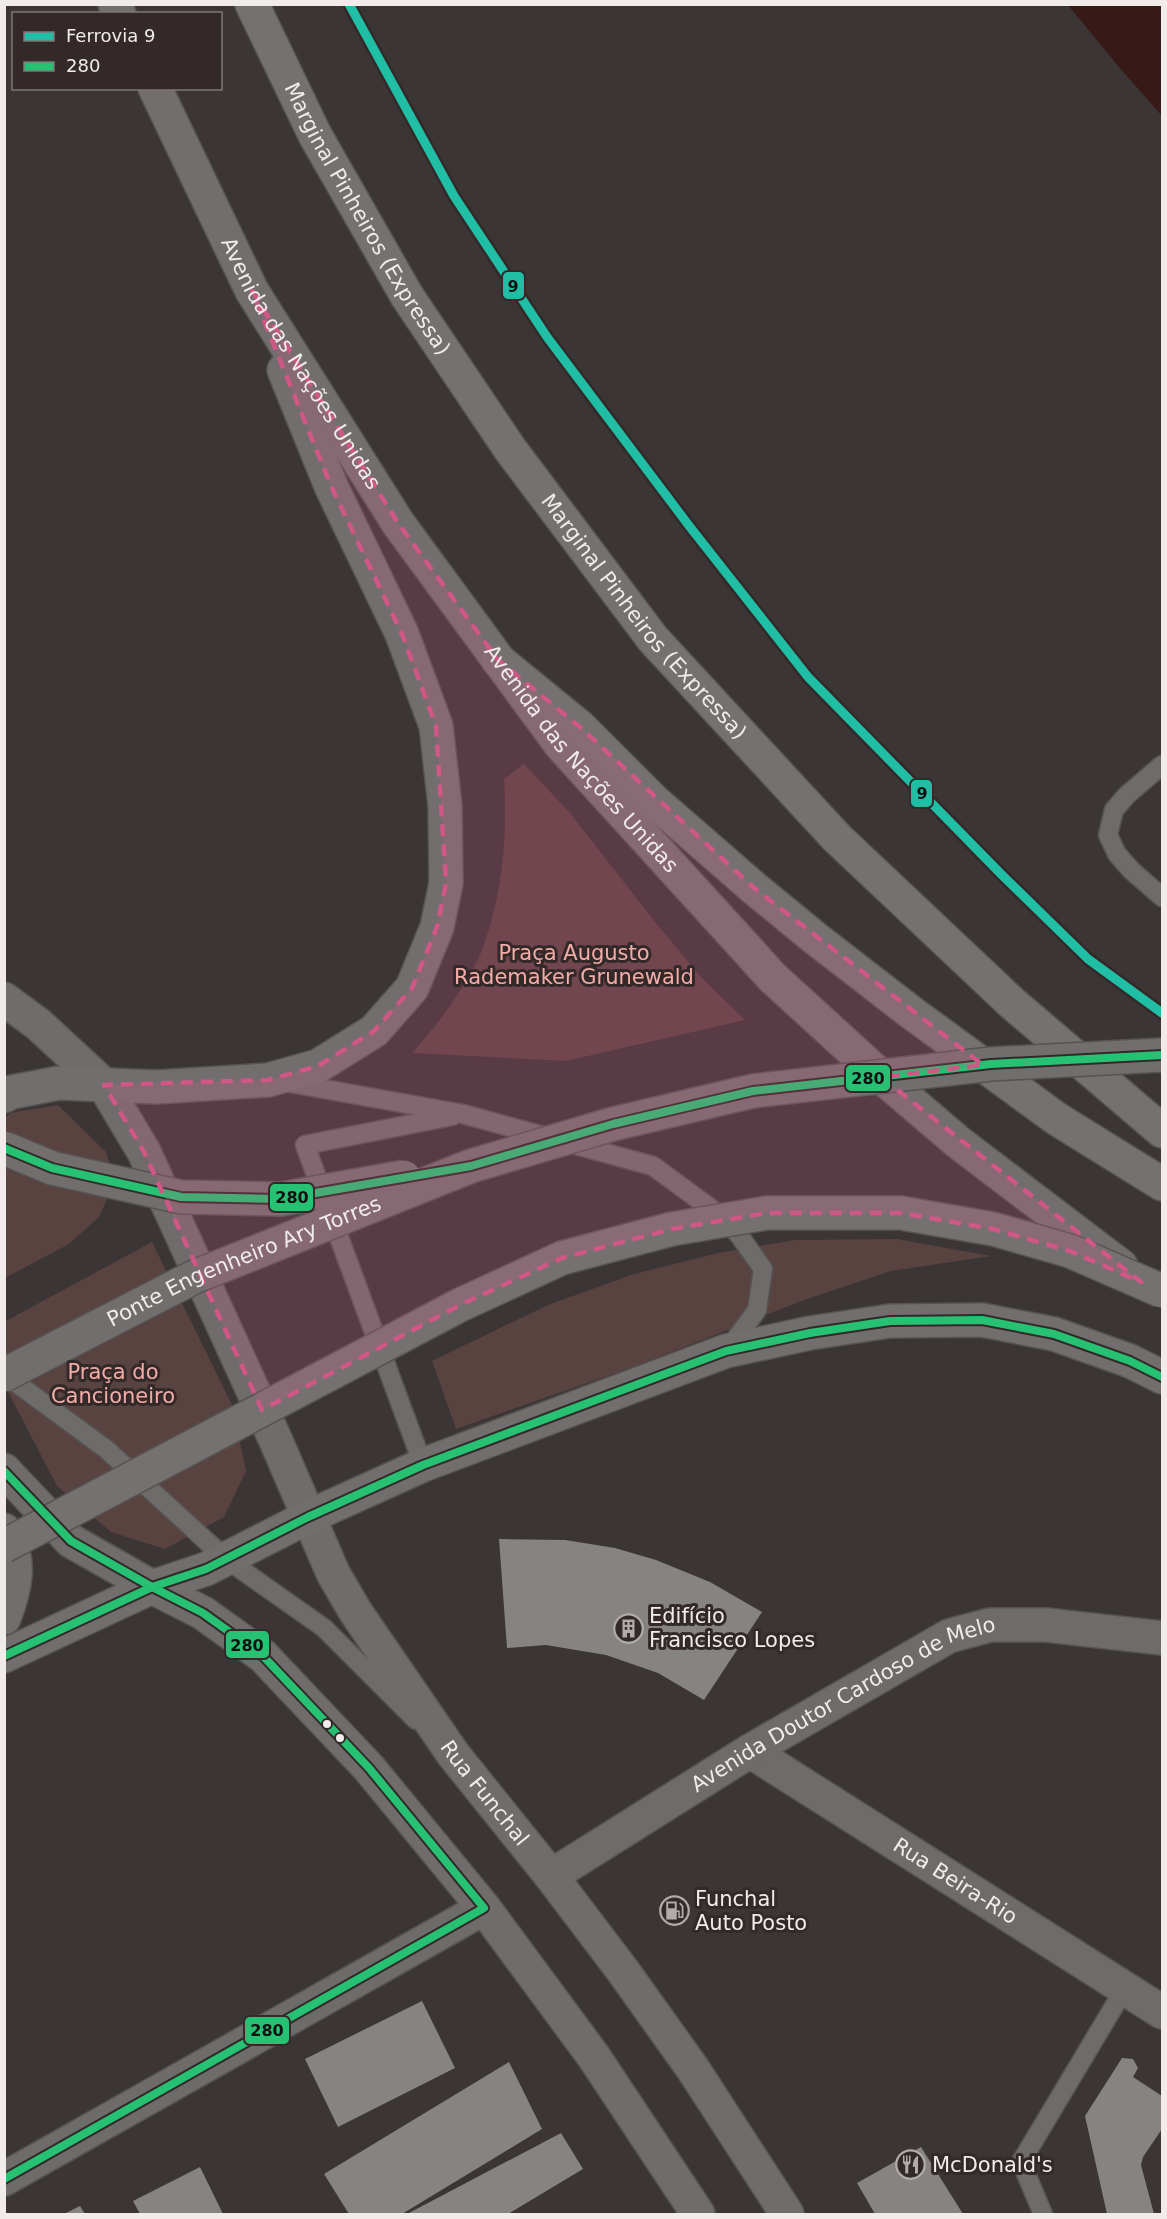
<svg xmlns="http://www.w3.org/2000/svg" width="1167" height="2219" font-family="'DejaVu Sans',sans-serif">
<rect width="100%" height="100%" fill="#3b3535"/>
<g fill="#594341">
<path d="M524 764 570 813 655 922 701 977 745 1020 566 1061 412 1053C439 1023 462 992 480 955 484 947 486 938 489 929 504 879 507 830 504 779Z"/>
<path d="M58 1105 106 1152 112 1171V1188L99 1217 69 1244 5 1278V1118L10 1113Z"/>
<path d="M897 1239 991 1256 891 1271 807 1299 633 1367 456 1429 432 1361 548 1305 634 1274 718 1253 794 1240Z"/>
<path d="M152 1242 232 1405 246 1471 224 1517 165 1549 111 1532 57 1486 5 1386 4 1322Z"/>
</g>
<path fill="#371918" d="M1068 5H1162V116L1118 66Z"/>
<g fill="#888383">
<path d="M499 1539 565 1540 615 1548 656 1560 710 1582 762 1612 704 1700 658 1673 606 1655 546 1645 507 1648Z"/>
<path d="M422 2001 455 2068 338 2127 305 2059Z"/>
<path d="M1122 2058 1133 2059 1138 2068 1133 2077 1162 2096V2129L1143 2157 1141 2165 1154 2214H1107L1085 2116Z"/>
<path d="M509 2062 542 2129 402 2214H349L324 2174Z"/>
<path d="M561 2133 583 2169 508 2214H407Z"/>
<path d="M921 2147 963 2214H875L857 2183Z"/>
<path d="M200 2167 223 2214H140L133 2201Z"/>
<path d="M80 2206 85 2214H64Z"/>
</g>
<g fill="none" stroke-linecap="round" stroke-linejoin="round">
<defs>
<g id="service">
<path d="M1162 765 1127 795 1114 810 1108 835 1117 854 1131 870 1162 897"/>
<path d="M285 1082 463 1114 653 1166 721 1216 739 1235 763 1269 757 1310 728 1349"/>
<path d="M4 1374 106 1449 226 1559 324 1628 416 1720"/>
<path d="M423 1465 305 1145 452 1116"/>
<path d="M1043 2214 1021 2162 1125 1988"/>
</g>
<g id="minor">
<path id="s1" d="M750 1751 1162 2012"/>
<path id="s2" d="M551 1876 750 1751 949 1636 990 1625H1046L1162 1638"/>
<path d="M4 2179 484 1908"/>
</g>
<g id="primary">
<path id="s3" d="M4 999 38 1024 104 1085 144 1152 276 1441 333 1573 355 1611 453 1754 551 1876 623 1971 693 2069 787 2214"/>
<path d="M4 1470 71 1541 152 1587 203 1613 263 1656 369 1768 484 1908 594 2057 698 2214"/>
</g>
<g id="trunk">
<path d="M115 4 119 14"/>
<path id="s4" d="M155 88 252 291 398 523 561 745 773 978 876 1072 958 1142 1121 1266"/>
<path d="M4 1096 12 1092 59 1083 156 1087 268 1080 318 1066 374 1031 412 988 437 927 446 883 445 806 436 726 402 634 331 486 284 370"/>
<path d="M4 1530C22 1560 16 1587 4 1618"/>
<path d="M4 1656 152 1587 206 1569 308 1517 423 1465 726 1351 810 1333 890 1321 982 1320 1054 1334 1130 1361 1162 1377"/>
</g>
<g id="motorway">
<path id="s5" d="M252 4 315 135 407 296 510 449 653 639 837 838 1012 1003 1162 1131"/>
<path d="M498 660 580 727 654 801 754 888 815 938 912 1013 1057 1119 1162 1184"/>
</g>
</defs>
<use href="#service" stroke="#575353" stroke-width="21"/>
<use href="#minor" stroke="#575353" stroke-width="36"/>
<use href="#primary" stroke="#575353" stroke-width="36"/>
<use href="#trunk" stroke="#575353" stroke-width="36"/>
<use href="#motorway" stroke="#575353" stroke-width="36"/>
<use href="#service" stroke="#6e6b6b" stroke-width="18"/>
<use href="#minor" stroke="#6e6b6b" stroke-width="33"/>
<use href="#primary" stroke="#706c6c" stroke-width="33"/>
<use href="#trunk" stroke="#736e6e" stroke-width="33"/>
<use href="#motorway" stroke="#767171" stroke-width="33"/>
<defs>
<g id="trunk-bridge">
<path d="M4 1148 52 1168 181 1197 281 1199 404 1177"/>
<path id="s6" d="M4 1375 194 1277 471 1166 613 1124 753 1091 991 1064 1162 1055"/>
</g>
<path id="motorway-bridge" d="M4 1546 460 1305 562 1258 672 1229 767 1213H901L993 1229 1070 1251 1162 1291"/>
</defs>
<use href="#trunk-bridge" stroke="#575353" stroke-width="36" stroke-linecap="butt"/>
<use href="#motorway-bridge" stroke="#575353" stroke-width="36" stroke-linecap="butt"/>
<use href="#trunk-bridge" stroke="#736e6e" stroke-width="33"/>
<use href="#motorway-bridge" stroke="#767171" stroke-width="33"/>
<defs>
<g id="bus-1">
<path d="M4 1148 52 1168 181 1197 281 1199 471 1166 613 1124 753 1091 991 1064 1162 1055"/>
<path d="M4 1471 71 1541 152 1587 203 1613 263 1656 369 1768 484 1908 4 2179"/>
<path d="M4 1656 152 1587 206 1569 308 1517 423 1465 726 1351 810 1333 890 1321 982 1320 1054 1334 1130 1361 1162 1377"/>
</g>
</defs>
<use href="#bus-1" stroke="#332929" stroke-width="12"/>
<use href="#bus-1" stroke="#26c172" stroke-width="8"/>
<defs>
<path id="rail-1" d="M349 4 454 196 547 337 690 527 808 677 1001 874 1088 959 1162 1013"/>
</defs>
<use href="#rail-1" stroke="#332929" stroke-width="14"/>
<use href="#rail-1" stroke="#20bea5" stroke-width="9"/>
</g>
<path fill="#d05786" fill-opacity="0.2" stroke="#d05786" stroke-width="4.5" stroke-dasharray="12 8" stroke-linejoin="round" d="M252 291 398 523 498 660 580 727 754 888 983 1065 881 1077 1141 1282 1070 1251 993 1229 901 1213H767L672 1229 562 1258 460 1305 262 1410 144 1152 104 1085 268 1080 318 1066 374 1031 412 988 437 927 446 883 436 726 402 634 331 486Z"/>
<defs>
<symbol id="building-ring" viewBox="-11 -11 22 22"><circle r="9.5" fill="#332929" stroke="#b1abab" stroke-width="1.5"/><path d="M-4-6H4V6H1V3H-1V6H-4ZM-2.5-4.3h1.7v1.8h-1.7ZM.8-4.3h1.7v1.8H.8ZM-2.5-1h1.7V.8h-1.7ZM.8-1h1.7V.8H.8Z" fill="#b1abab"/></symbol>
<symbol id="fuel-ring" viewBox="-11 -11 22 22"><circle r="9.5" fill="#332929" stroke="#b1abab" stroke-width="1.5"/><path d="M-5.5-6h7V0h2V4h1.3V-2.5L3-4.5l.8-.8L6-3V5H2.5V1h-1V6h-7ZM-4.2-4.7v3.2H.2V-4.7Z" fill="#b1abab"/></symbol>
<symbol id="restaurant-ring" viewBox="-11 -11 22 22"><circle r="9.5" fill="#332929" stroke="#b1abab" stroke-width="1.5"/><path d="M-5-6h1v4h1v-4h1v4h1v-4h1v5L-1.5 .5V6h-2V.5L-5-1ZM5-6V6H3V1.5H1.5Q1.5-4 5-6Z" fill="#b1abab"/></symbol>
</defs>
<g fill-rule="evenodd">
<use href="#building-ring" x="612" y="1612" width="33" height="33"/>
<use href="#fuel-ring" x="658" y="1894" width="33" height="33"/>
<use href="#restaurant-ring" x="894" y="2148" width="33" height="33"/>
</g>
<g fill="#f1ebea" stroke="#332929" stroke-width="2">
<circle cx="327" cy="1724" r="5"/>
<circle cx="340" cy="1738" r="5"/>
</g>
<g text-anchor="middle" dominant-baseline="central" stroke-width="6" stroke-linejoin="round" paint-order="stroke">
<g font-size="21" fill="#f1ebea" stroke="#332929">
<text stroke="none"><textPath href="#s5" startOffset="244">Marginal Pinheiros (Expressa)</textPath></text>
<text stroke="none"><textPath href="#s4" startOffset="312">Avenida das Nações Unidas</textPath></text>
<text stroke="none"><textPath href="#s5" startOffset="730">Marginal Pinheiros (Expressa)</textPath></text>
<text stroke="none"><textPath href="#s4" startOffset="798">Avenida das Nações Unidas</textPath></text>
<text stroke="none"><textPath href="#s6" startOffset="266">Ponte Engenheiro Ary Torres</textPath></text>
<text stroke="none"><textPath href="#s2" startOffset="340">Avenida Doutor Cardoso de Melo</textPath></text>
<text stroke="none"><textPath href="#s3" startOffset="939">Rua Funchal</textPath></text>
<text stroke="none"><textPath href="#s1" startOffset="243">Rua Beira-Rio</textPath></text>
</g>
<g font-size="21" fill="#f3aca8" stroke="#332929">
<text x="574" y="953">Praça Augusto<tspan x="574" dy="24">Rademaker Grunewald</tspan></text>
<text x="113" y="1372">Praça do<tspan x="113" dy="24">Cancioneiro</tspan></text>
</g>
<g font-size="21" fill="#f1ebea" stroke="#332929" text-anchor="start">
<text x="649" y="1616">Edifício<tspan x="649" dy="24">Francisco Lopes</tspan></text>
<text x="695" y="1899">Funchal<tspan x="695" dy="24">Auto Posto</tspan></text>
<text x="932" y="2165">McDonald's</text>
</g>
</g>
<g stroke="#332929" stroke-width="2">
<rect x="502" y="271" width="23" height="29" rx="6" fill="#20bea5"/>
<rect x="910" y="779" width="23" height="29" rx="6" fill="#20bea5"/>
<rect x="845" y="1064" width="46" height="28" rx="6" fill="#26c172"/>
<rect x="269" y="1183" width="45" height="29" rx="6" fill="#26c172"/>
<rect x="225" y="1630" width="45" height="29" rx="6" fill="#26c172"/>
<rect x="244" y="2016" width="46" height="29" rx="6" fill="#26c172"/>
</g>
<g font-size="16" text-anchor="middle" font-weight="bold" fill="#111">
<text x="513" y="292">9</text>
<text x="922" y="799">9</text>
<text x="868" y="1084">280</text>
<text x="292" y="1203">280</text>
<text x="247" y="1651">280</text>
<text x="267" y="2036">280</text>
</g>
<rect width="1167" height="2219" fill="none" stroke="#f1ebea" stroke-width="12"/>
<rect x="12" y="12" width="210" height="78" fill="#332929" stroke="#7f7776" stroke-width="1.5"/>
<rect x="24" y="32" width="30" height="9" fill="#20bea5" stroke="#7f7776" stroke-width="1.5"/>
<text x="66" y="42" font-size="18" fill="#f1ebea">Ferrovia 9</text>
<rect x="24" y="62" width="30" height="9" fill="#26c172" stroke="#7f7776" stroke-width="1.5"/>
<text x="66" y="72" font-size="18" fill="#f1ebea">280</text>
</svg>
